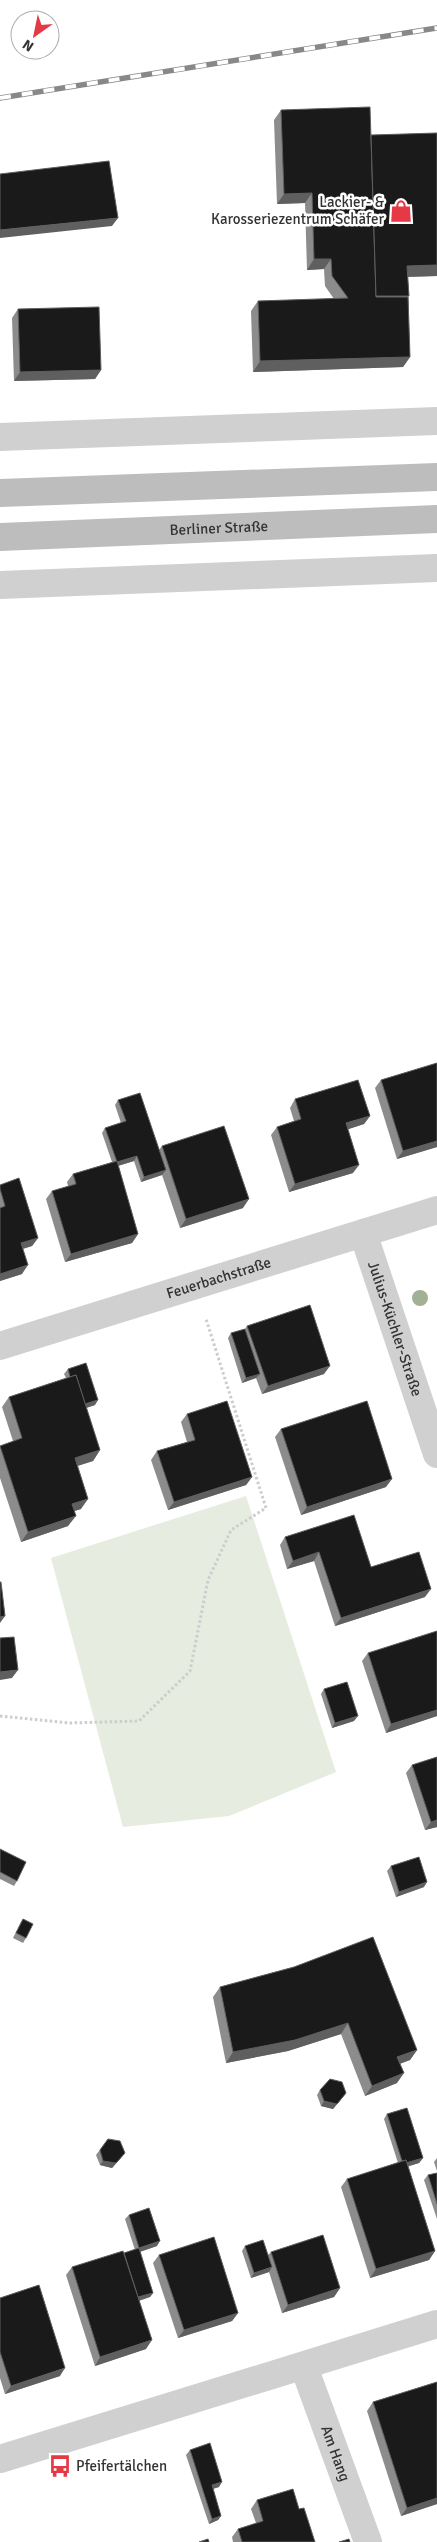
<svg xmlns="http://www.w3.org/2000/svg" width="437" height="2542" font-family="Signika,sans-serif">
<rect width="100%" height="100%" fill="#fff"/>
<path fill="#e6ecdf" d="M246 1496 336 1772 229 1816 123 1827 51 1558Z"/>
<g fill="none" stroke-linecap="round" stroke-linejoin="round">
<path stroke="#cdcdcd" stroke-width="3" stroke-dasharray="2.5 2.5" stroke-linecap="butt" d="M0 1716 70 1723 139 1721 190 1671 208 1580 231 1530 266 1508 206 1319"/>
<g stroke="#d0d0d0" stroke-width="28">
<path d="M0 437 437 421"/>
<path d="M0 585 437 568"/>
<path id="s1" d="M363 1233 437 1454"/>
<path id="s2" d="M0 1346 437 1210"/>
<path id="s3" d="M304 2367 368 2542"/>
<path d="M0 2459 437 2324"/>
</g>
<g stroke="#bdbdbd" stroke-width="28">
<path d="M0 493 437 477"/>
<path id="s4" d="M0 537 437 519"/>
</g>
<defs>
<path id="rail" d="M0 98 437 28"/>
</defs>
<use href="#rail" stroke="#888" stroke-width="5.5"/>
<use href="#rail" stroke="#fff" stroke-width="4" stroke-dasharray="11" stroke-linecap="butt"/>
</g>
<circle fill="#a2b095" cx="420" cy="1298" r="8"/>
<g fill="#8c8c8c">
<path d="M281 110 371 136 437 133V276L408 277 410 357 403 367 253 372 251 311 258 301 334 299 325 286 324 269 307 270 305 203 277 204 274 120Z"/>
<path d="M18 309 101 370 95 379 14 381 12 318Z"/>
<path d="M437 1063V1147L397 1159 375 1088 381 1080Z"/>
<path d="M295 1099 370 1116 364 1124 348 1129 353 1173 289 1192 271 1135 277 1127 294 1121 290 1108Z"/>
<path d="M118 1100 159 1150 162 1146 243 1208 180 1228 162 1175 141 1182 134 1161 118 1166 138 1234 132 1243 65 1262 46 1199 52 1191 68 1186 67 1182 73 1174 112 1162 102 1133 105 1128 121 1123 115 1105Z"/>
<path d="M0 1185 38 1238 32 1246 23 1249 22 1274 0 1281Z"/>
<path d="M247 1326 324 1374 262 1394 256 1378 242 1383 228 1338 231 1333 245 1329Z"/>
<path d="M68 1369 95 1405 86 1408 100 1450 93 1461 77 1466 81 1509 74 1511 68 1526 21 1542 0 1478V1446L13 1441 2 1407 9 1397 66 1378 64 1374Z"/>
<path d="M187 1414 252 1477 246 1485 168 1510 151 1460 157 1451 187 1442 181 1422Z"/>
<path d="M281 1429 386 1487 301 1515 275 1437Z"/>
<path d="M285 1537 371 1567 425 1597 335 1626 314 1561 287 1569 280 1545Z"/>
<path d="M368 1653 437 1716 386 1733 362 1661Z"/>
<path d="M324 1689 354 1721 332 1728 321 1694Z"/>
<path d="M412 1765 437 1827 425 1830 406 1773Z"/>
<path d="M0 1849 17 1881 14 1886 0 1879Z"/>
<path d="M391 1866 424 1887 396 1897 387 1871Z"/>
<path d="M23 1919 26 1938 23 1943 13 1938 20 1924Z"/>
<path d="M294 1967 417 2050 410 2060 400 2064 397 2083 365 2096 341 2034 288 2051 226 2063 213 1997 220 1987Z"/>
<path d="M320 2090 346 2093 333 2109 321 2106 317 2095Z"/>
<path d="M387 2114 423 2158 419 2163 408 2166 435 2251 429 2260 370 2278 341 2187 347 2179 398 2163 384 2119Z"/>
<path d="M108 2139 121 2158 112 2168 100 2165 96 2155Z"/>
<path d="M437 2158V2171L434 2162Z"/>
<path d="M437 2173V2219L424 2180 428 2175Z"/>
<path d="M129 2215 157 2246 140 2252 153 2293 150 2297 139 2301 146 2349 95 2366 66 2275 72 2267 135 2250 125 2219Z"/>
<path d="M245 2246 268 2255 271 2252 340 2288 334 2297 282 2313 269 2272 251 2278 242 2251Z"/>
<path d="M159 2255 238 2313 232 2321 178 2338 153 2263Z"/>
<path d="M0 2298 60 2376 5 2394 0 2378Z"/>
<path d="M437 2382V2504L401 2516 367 2411 373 2402Z"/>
<path d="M190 2450 219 2487 213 2489 221 2516 218 2520 209 2524 186 2455Z"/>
<path d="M257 2500 299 2509 315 2542H233L232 2537 238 2529 256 2523 251 2509Z"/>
</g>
<g fill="#5f5f5f">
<path d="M312 193 305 203 277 204 284 194Z"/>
<path d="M118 218 112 226 0 238V230Z"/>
<path d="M314 259H331L324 269 307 270Z"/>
<path d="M437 265V276L400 277 407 266Z"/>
<path d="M410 357 403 367 253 372 260 361Z"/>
<path d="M101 370 95 379 14 381 20 372Z"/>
<path d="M370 1116 364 1124 340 1132 346 1123Z"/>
<path d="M437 1141V1147L397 1159 403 1151Z"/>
<path d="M137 1156 134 1161 114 1167 117 1162Z"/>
<path d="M359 1165 353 1173 289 1192 295 1184Z"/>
<path d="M166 1170 162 1175 141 1182 144 1177Z"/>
<path d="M249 1199 243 1208 180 1228 186 1219Z"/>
<path d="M138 1234 132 1243 65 1262 71 1254Z"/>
<path d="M38 1238 32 1246 15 1251 21 1243Z"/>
<path d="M28 1265 22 1274 0 1281V1274Z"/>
<path d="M330 1366 324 1374 262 1394 268 1386Z"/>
<path d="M260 1374 256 1378 242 1383 246 1378Z"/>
<path d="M98 1400 95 1405 77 1411 80 1406Z"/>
<path d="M100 1450 93 1461 68 1469 75 1458Z"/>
<path d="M252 1477 246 1485 168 1510 174 1502Z"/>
<path d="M392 1479 386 1487 301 1515 307 1507Z"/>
<path d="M88 1499 81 1509 65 1514 72 1504Z"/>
<path d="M76 1516 68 1526 21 1542 28 1532Z"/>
<path d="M319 1552 314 1561 287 1569 293 1561Z"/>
<path d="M431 1589 425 1597 335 1626 341 1618Z"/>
<path d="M5 1616 0 1623V1617Z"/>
<path d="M18 1670 12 1678 0 1680V1672Z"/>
<path d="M437 1710V1716L386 1733 391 1724Z"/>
<path d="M358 1716 354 1721 332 1728 335 1723Z"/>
<path d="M437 1820V1827L425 1830 431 1822Z"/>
<path d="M427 1882 424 1887 396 1897 399 1892Z"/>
<path d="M348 2023 341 2034 288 2051 226 2063 233 2052Z"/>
<path d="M417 2050 410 2060 390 2067 397 2057Z"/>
<path d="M404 2073 397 2083 365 2096 372 2086Z"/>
<path d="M346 2093 333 2109 321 2106 324 2101Z"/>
<path d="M125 2153 112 2168 100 2165 103 2161Z"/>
<path d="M423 2158 419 2163 400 2169 403 2164Z"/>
<path d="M160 2241 157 2246 136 2253 139 2248Z"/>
<path d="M435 2251 429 2260 370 2278 376 2269Z"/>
<path d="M272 2267 269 2272 251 2278 254 2273Z"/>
<path d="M340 2288 334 2297 282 2313 288 2305Z"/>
<path d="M153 2293 150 2297 131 2303 135 2298Z"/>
<path d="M238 2313 232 2321 178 2338 184 2330Z"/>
<path d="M152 2340 146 2349 95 2366 100 2357Z"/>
<path d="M65 2368 60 2376 5 2394 11 2386Z"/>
<path d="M222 2482 219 2487 208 2490 212 2485Z"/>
<path d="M437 2498V2504L401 2516 407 2508Z"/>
<path d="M221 2516 218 2520 209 2524 212 2519Z"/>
</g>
<g fill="#1a1a1a" stroke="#5f5f5f">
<path d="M370 107 376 297H408L410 357 260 361 258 301 348 298 332 276 331 259H314L312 193 284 194 281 110Z"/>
<path d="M437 133V265L407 266 409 296H376L371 135Z"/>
<path d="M109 161 118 218 0 230V174Z"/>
<path d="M99 307 101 370 20 372 18 309Z"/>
<path d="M437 1063V1141L403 1151 381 1080Z"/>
<path d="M358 1080 370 1116 346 1123 359 1165 295 1184 277 1127 301 1119 295 1099Z"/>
<path d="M140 1093 166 1170 144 1177 137 1156 117 1162 105 1128 126 1121 118 1100Z"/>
<path d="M224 1126 249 1199 186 1219 162 1146Z"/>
<path d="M117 1161 138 1234 71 1254 52 1191 76 1184 73 1174Z"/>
<path d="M19 1178 38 1238 21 1243 28 1265 0 1274V1208L5 1206 0 1189V1185Z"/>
<path d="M310 1305 330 1366 268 1386 247 1326Z"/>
<path d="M245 1329 260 1374 246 1378 231 1333Z"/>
<path d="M86 1363 98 1400 85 1404 76 1375 70 1377 68 1369Z"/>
<path d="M76 1375 100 1450 75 1458 88 1499 72 1504 76 1516 28 1532 0 1446 22 1438 9 1397Z"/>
<path d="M227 1401 252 1477 174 1502 157 1451 195 1440 187 1414Z"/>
<path d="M367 1401 392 1479 307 1507 281 1429Z"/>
<path d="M354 1515 371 1567 419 1552 431 1589 341 1618 319 1552 293 1561 285 1537Z"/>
<path d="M0 1582H1L5 1616 0 1617Z"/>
<path d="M437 1631V1710L391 1724 368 1653Z"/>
<path d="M14 1637 18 1670 0 1672V1638Z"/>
<path d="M347 1682 358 1716 335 1723 324 1689Z"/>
<path d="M437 1757V1820L431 1822 412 1765Z"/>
<path d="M0 1849 26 1862 17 1881 0 1872Z"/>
<path d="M419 1857 427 1882 399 1892 391 1866Z"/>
<path d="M23 1919 33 1924 26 1938 16 1933Z"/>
<path d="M373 1937 417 2050 397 2057 404 2073 372 2086 348 2023 295 2040 233 2052 220 1987 294 1967Z"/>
<path d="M330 2079 342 2082 346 2093 337 2104 324 2101 320 2090Z"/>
<path d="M407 2108 423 2158 406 2163V2160L402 2161 387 2114Z"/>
<path d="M108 2139 120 2141 125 2153 116 2163 103 2161 100 2150Z"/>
<path d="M406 2160 435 2251 376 2269 347 2179Z"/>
<path d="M437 2173V2204L428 2175Z"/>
<path d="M149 2208 160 2241 139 2248 153 2293 138 2297 124 2253 139 2248 129 2215Z"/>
<path d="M323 2235 340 2288 288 2305 271 2252Z"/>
<path d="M214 2237 238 2313 184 2330 159 2255Z"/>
<path d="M263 2240 272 2267 254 2273 245 2246Z"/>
<path d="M123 2251 152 2340 100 2357 72 2267Z"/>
<path d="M39 2285 65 2368 11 2386 0 2352V2298Z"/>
<path d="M437 2382V2498L407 2508 373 2402Z"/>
<path d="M210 2443 222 2482 212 2485 221 2516 212 2519 190 2450Z"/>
<path d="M293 2489 299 2509 304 2508 315 2542H242L238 2529 263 2521 257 2500Z"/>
<path d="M208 2539 209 2542H199Z"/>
<path d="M349 2539 350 2542H339Z"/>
</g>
<defs>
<symbol id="shop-bare" viewBox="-9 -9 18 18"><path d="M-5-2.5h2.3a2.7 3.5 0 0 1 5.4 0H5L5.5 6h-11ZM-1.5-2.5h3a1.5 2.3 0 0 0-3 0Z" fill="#e63946" stroke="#fff" stroke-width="2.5" paint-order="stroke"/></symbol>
<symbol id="bus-bare" viewBox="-9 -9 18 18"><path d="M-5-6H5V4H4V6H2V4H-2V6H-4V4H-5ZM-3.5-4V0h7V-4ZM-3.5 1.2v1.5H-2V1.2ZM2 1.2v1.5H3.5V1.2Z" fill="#e63946" stroke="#fff" stroke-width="2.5" paint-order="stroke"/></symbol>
</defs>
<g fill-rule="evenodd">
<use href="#shop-bare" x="385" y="195" width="32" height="32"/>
<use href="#bus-bare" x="44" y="2450" width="32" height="32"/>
</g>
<g text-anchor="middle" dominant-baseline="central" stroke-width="5" stroke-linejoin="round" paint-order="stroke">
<g font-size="15" fill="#333" stroke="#fff" text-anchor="end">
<text x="384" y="202">Lackier- &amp;<tspan x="384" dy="17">Karosseriezentrum Schäfer</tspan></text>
<text x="76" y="2466" text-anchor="start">Pfeifertälchen</text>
</g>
<g font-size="15" fill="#333" stroke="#fff">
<text stroke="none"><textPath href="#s4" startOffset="219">Berliner Straße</textPath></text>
<text stroke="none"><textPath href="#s2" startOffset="229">Feuerbachstraße</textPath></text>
<text stroke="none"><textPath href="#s1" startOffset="101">Julius-Küchler-Straße</textPath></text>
<text stroke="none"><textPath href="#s3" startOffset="92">Am Hang</textPath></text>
</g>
</g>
<g transform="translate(35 35) rotate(213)"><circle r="24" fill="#ffffff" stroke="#adadad"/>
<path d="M0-4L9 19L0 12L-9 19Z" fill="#e63946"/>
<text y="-8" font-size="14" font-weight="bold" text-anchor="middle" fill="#333333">N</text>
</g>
</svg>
